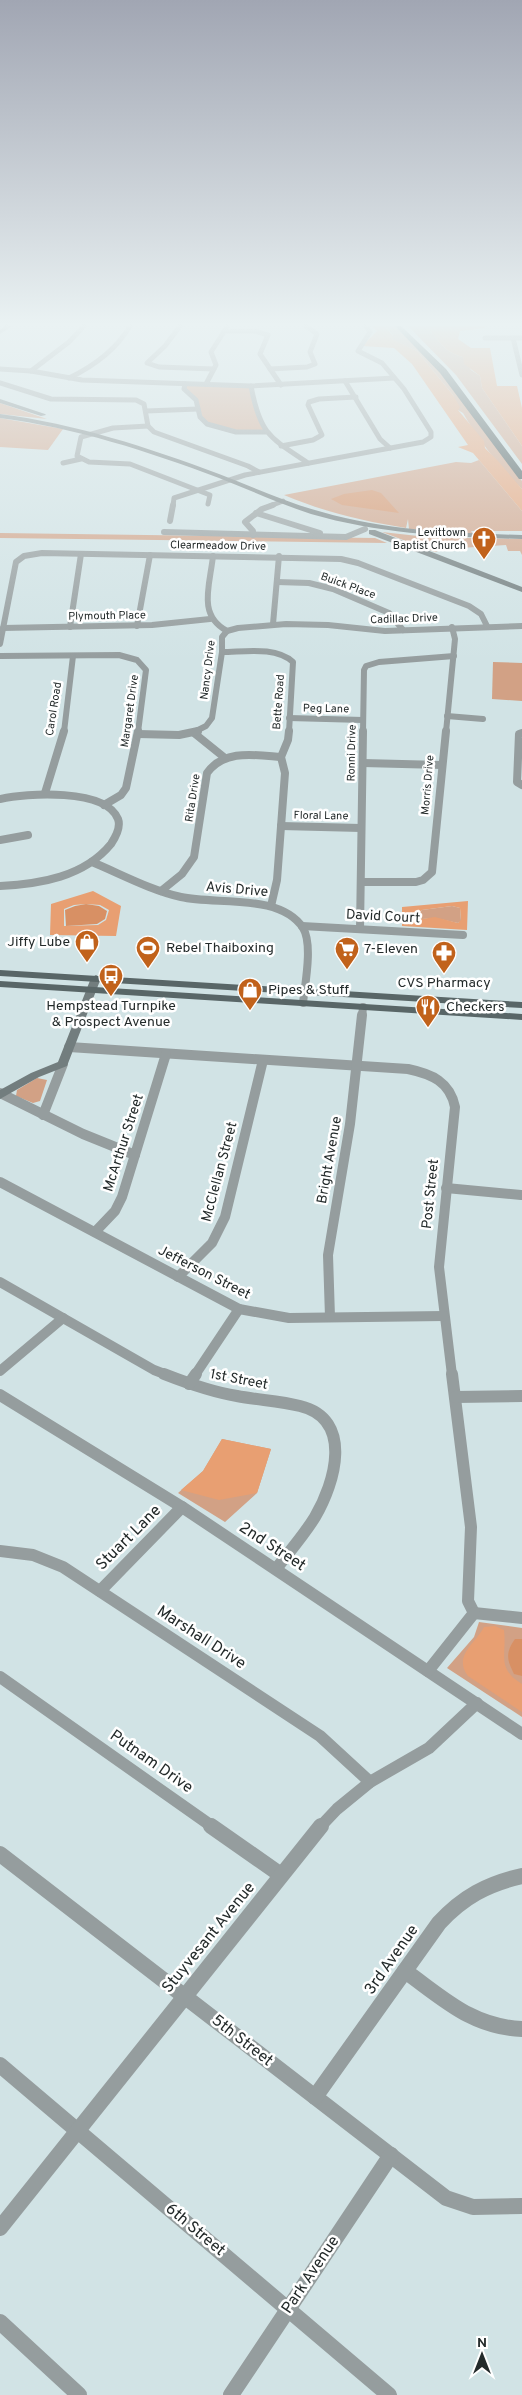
<svg xmlns="http://www.w3.org/2000/svg" width="522" height="2395" font-family="Overpass,sans-serif">
<rect width="100%" height="100%" fill="#d1e3e5"/>
<g fill="#d2a185">
<path d="M385 326H395L430 359 522 481V489C499 466 479 441 463 413L458 410 453 395 417 351 391 339 393 335Z"/>
<path d="M408 326H426C439 340 443 352 463 357L471 370 480 376 482 388 522 446V464L456 375Z"/>
<path d="M185 384 251 386 266 432H236L204 421 196 400 187 392Z"/>
<path d="M0 403 47 419 0 414Z"/>
<path d="M0 418 63 429 48 450 0 447Z"/>
<path d="M479 460 522 511V531H471L473 534 409 529 408 519 406 528C363 521 324 512 284 495L456 462 471 463Z"/>
<path d="M382 532 427 537 522 539V555L520 551H508L506 545 461 548 455 545 435 552Z"/>
<path d="M0 533 375 538 387 543 0 538Z"/>
<path d="M493 662 522 663V701L492 699Z"/>
<path d="M452 906 460 908 461 921 458 923 435 918 422 919 415 915 422 910Z"/>
<path d="M37 1078 47 1080 40 1101 33 1103 16 1096 17 1090Z"/>
<path d="M222 1439 271 1449 257 1493 225 1522 178 1493 203 1471Z"/>
<path d="M479 1622 522 1628V1717L447 1668 474 1637Z"/>
</g>
<g fill="#e89f72" fill-rule="evenodd">
<path d="M371 326H385L393 336 392 339 417 351 453 395 460 407 458 410 484 441 485 448 498 461 522 489V511L473 453 458 447 468 445 412 364 394 348 362 346 377 331Z"/>
<path d="M426 326H484L485 328 460 331 458 339 471 348H490L497 386H517L522 408V446L482 388 480 376 464 364 463 357C443 352 439 340 426 326Z"/>
<path d="M93 891 121 906 116 936 50 935 51 904ZM86 904 100 905 109 910 106 920 98 925 64 926V909L74 905Z"/>
<path d="M468 901 467 930 402 926V907ZM452 906 460 908 461 920 458 923 435 917 422 919 415 915 422 910Z"/>
<path d="M222 1439 271 1449 257 1493 219 1500 181 1490 203 1471Z"/>
<path d="M495 1626 504 1630C507 1656 496 1668 522 1684V1712L468 1676C453 1656 475 1644 484 1627Z"/>
</g>
<g fill="#d89064">
<path d="M372 490 381 493 399 513 342 505 331 499 344 494Z"/>
<path d="M86 904 99 906 107 911 105 919 97 924 66 926 65 910 75 906Z"/>
<path d="M515 1639H522V1676L514 1674C507 1660 505 1653 515 1639Z"/>
</g>
<g fill="none" stroke-linecap="round" stroke-linejoin="round">
<g stroke="#959d9e" stroke-width="5">
<path d="M6 326H8"/>
<path d="M180 326 165 346 147 363 159 367 214 369"/>
<path d="M224 331H254L268 335 260 354 281 385"/>
<path d="M485 338H522"/>
<path d="M513 338 522 375"/>
<path d="M0 369 31 371 82 380 251 386 394 378"/>
<path d="M270 369 307 367 315 364 310 352 317 334 306 326"/>
<path d="M31 371 69 342 84 326"/>
<path d="M69 378C94 366 116 350 130 326"/>
<path d="M345 381 380 439 390 448"/>
<path d="M0 383 51 399 136 400 144 404 148 426 154 432 248 466 259 472"/>
<path d="M185 384 184 389 196 400 200 417 207 424 236 432H266"/>
<path d="M206 384 216 365 211 352 227 327"/>
<path d="M251 386C260 434 269 437 308 463"/>
<path d="M146 411 198 409"/>
<path d="M148 426 113 428 81 437 77 456 89 462 130 464 210 495 208 504"/>
<path d="M281 446 313 440 322 435 308 405 309 402 319 399 356 397"/>
<path d="M63 463 81 459"/>
<path d="M173 506 174 498 245 475 423 442 431 437V432L404 389 382 363 358 351 370 332 366 326"/>
<path d="M270 506 283 501"/>
</g>
<g stroke="#959d9e" stroke-width="6">
<path d="M256 513 320 533"/>
<path d="M170 521 173 505"/>
<path d="M164 532 346 537 365 529"/>
<path d="M253 535V531L245 522 262 509 273 505"/>
<path d="M277 582 309 583 333 589 389 613 403 630"/>
<path d="M273 624 279 556"/>
<path d="M137 626 150 555"/>
<path d="M70 627 81 554"/>
<path d="M3 628 152 625 210 619"/>
<path d="M227 631 238 628 286 624 328 625 385 631 522 626"/>
<path d="M0 644 16 562 24 556 42 553 341 559 358 563 469 606 481 614 487 626"/>
<path d="M222 652C244 652 275 646 293 662L289 732"/>
<path d="M0 656 119 655 137 660 146 670 138 732"/>
<path d="M447 716 483 719"/>
<path d="M289 718 363 720"/>
<path d="M64 732 73 656"/>
<path d="M194 732 206 726 212 718 222 652V637L227 631C197 615 210 585 213 556"/>
<path d="M363 732 364 670 366 666 379 662 454 656"/>
<path d="M446 732 455 639 452 627"/>
</g>
<g stroke="#959d9e" stroke-width="8">
<path d="M194 733 225 758"/>
<path d="M522 733 519 734 517 782 522 785"/>
<path d="M138 734 179 735 198 731"/>
<path d="M363 763 441 765"/>
<path d="M45 793 64 731"/>
<path d="M0 799C26 793 106 788 118 819 121 827 115 838 111 844 84 877 40 884 0 886"/>
<path d="M104 805 121 795 126 788 138 731"/>
<path d="M281 826 361 828"/>
<path d="M0 840 28 835"/>
<path d="M92 862C121 874 150 890 181 897 216 905 280 893 303 928 313 944 305 984 303 1003"/>
<path d="M361 882H416L423 880 432 872 446 731"/>
<path d="M161 891 182 874 194 857 207 773C224 749 255 755 281 757"/>
<path d="M271 906 277 880 285 773 281 757 288 740 289 731"/>
<path d="M302 926 463 935"/>
<path d="M360 929 363 731"/>
<path d="M362 1017 363 1007"/>
</g>
<g stroke="#959d9e" stroke-width="10">
<path d="M69 1047 408 1069C432 1074 450 1082 455 1107L439 1267 452 1375"/>
<path d="M0 1093 83 1134 135 1155"/>
<path d="M43 1115 63 1064"/>
<path d="M0 1182 239 1309 289 1318 444 1316"/>
<path d="M446 1188 521 1195"/>
<path d="M95 1232 115 1211 122 1197 166 1054"/>
<path d="M178 1277 212 1243 225 1217 263 1060"/>
<path d="M0 1282 154 1370 167 1375"/>
<path d="M330 1317 328 1255 350 1124 362 1015"/>
<path d="M0 1371 63 1318"/>
<path d="M195 1375 239 1309"/>
</g>
<g stroke="#959d9e" stroke-width="12">
<path d="M164 1374C187 1383 212 1392 237 1396 258 1400 280 1401 300 1406 354 1419 335 1483 315 1517 304 1535 289 1552 276 1569"/>
<path d="M452 1374 471 1527 468 1601 474 1613"/>
<path d="M189 1384 196 1374"/>
<path d="M0 1395 182 1507 522 1734"/>
<path d="M455 1397 522 1396"/>
<path d="M0 1551 33 1555 63 1567 320 1736 370 1782"/>
<path d="M100 1591 182 1507"/>
<path d="M474 1613 522 1618"/>
<path d="M428 1671 474 1613"/>
<path d="M0 1677 213 1827"/>
<path d="M320 1827 337 1809 370 1782 429 1748 477 1703"/>
</g>
<g stroke="#959d9e" stroke-width="16">
<path d="M211 1826 281 1875"/>
<path d="M0 1854 446 2198 473 2207 522 2206"/>
<path d="M405 1971C444 1999 472 2027 522 2029"/>
<path d="M0 2065 389 2395"/>
<path d="M315 2097 439 1923C463 1897 487 1884 522 1876"/>
<path d="M0 2228 321 1826"/>
<path d="M0 2322 79 2395"/>
<path d="M231 2395 391 2155"/>
</g>
<g fill="#727d7e" fill-rule="evenodd">
<path d="M6 326H12L0 334V330Z"/>
<path d="M0 399 45 414 46 415 41 416 0 403Z"/>
<path d="M0 414C76 424 147 447 219 474 253 487 287 503 322 512 388 531 455 533 522 535V539C451 537 380 534 311 514 280 504 250 490 219 478 147 451 76 428 0 418Z"/>
<path d="M369 530H375L522 587V592L369 534Z"/>
<path d="M96 975 101 978 67 1066 39 1077 0 1099V1090L31 1073 58 1062 91 978Z"/>
</g>
<g fill="#596667" fill-rule="evenodd">
<path d="M0 970 522 1002V1008L0 976Z"/>
<path d="M0 981 522 1014V1020L0 987Z"/>
</g>
<path fill="#435354" fill-rule="evenodd" d="M395 326H401L446 369 522 471V479H519L440 373Z"/>
</g>
<linearGradient id="sky" x2="0" y2="1"><stop stop-color="#a1a6b3"/><stop offset="0.49" stop-color="#eaf2f3"/><stop offset="1" stop-color="#eaf2f3" stop-opacity="0"/></linearGradient>
<rect width="522" height="661" fill="url(#sky)"/>
<defs>
<symbol id="church-pin" viewBox="-11 -11 22 30"><path d="M0 17L-7.5 6A9.5 9.5 0 1 1 7.5 6Z" fill="#c1621b" stroke="#fff"/><path d="M-1.2-6h2.4v3.5h3.3v2.4h-3.3V6h-2.4V-.1h-3.3v-2.4h3.3Z" fill="#fff"/></symbol>
<symbol id="shop-pin" viewBox="-11 -11 22 30"><path d="M0 17L-7.5 6A9.5 9.5 0 1 1 7.5 6Z" fill="#c1621b" stroke="#fff"/><path d="M-5-2.5h2.3a2.7 3.5 0 0 1 5.4 0H5L5.5 6h-11ZM-1.5-2.5h3a1.5 2.3 0 0 0-3 0Z" fill="#fff"/></symbol>
<symbol id="stadium-pin" viewBox="-11 -11 22 30"><path d="M0 17L-7.5 6A9.5 9.5 0 1 1 7.5 6Z" fill="#c1621b" stroke="#fff"/><path d="M0-5a6.5 5 0 1 0 0 10a6.5 5 0 1 0 0-10ZM-3.5-1.8h7v3.6h-7Z" fill="#fff"/></symbol>
<symbol id="supermarket-pin" viewBox="-11 -11 22 30"><path d="M0 17L-7.5 6A9.5 9.5 0 1 1 7.5 6Z" fill="#c1621b" stroke="#fff"/><path d="M-6-5.5h2.5l.6 2H6L4.5 2H-2.5L-4.4-4H-6ZM-1.5 3.2a1.3 1.3 0 1 0 .1 0ZM3 3.2a1.3 1.3 0 1 0 .1 0Z" fill="#fff"/></symbol>
<symbol id="pharmacy-pin" viewBox="-11 -11 22 30"><path d="M0 17L-7.5 6A9.5 9.5 0 1 1 7.5 6Z" fill="#c1621b" stroke="#fff"/><path d="M-2-6h4v4h4v4h-4v4h-4v-4h-4v-4h4Z" fill="#fff"/></symbol>
<symbol id="bus-pin" viewBox="-11 -11 22 30"><path d="M0 17L-7.5 6A9.5 9.5 0 1 1 7.5 6Z" fill="#c1621b" stroke="#fff"/><path d="M-5-6H5V4H4V6H2V4H-2V6H-4V4H-5ZM-3.5-4V0h7V-4ZM-3.5 1.2v1.5H-2V1.2ZM2 1.2v1.5H3.5V1.2Z" fill="#fff"/></symbol>
<symbol id="restaurant-pin" viewBox="-11 -11 22 30"><path d="M0 17L-7.5 6A9.5 9.5 0 1 1 7.5 6Z" fill="#c1621b" stroke="#fff"/><path d="M-5-6h1v4h1v-4h1v4h1v-4h1v5L-1.5 .5V6h-2V.5L-5-1ZM5-6V6H3V1.5H1.5Q1.5-4 5-6Z" fill="#fff"/></symbol>
</defs>
<g fill-rule="evenodd">
<use href="#church-pin" x="470" y="525" width="28" height="38"/>
<use href="#shop-pin" x="73" y="928" width="28" height="38"/>
<use href="#stadium-pin" x="134" y="934" width="28" height="38"/>
<use href="#supermarket-pin" x="333" y="935" width="28" height="38"/>
<use href="#pharmacy-pin" x="430" y="939" width="28" height="38"/>
<use href="#bus-pin" x="97" y="962" width="28" height="38"/>
<use href="#shop-pin" x="236" y="976" width="28" height="38"/>
<use href="#restaurant-pin" x="414" y="993" width="28" height="38"/>
</g>
<g text-anchor="middle" dominant-baseline="central" stroke-width="5" stroke-linejoin="round" paint-order="stroke">
<g font-size="11" fill="#232a2a" stroke="#fff" text-anchor="end">
<text x="466" y="533">Levittown<tspan x="466" dy="13">Baptist Church</tspan></text>
</g>
<g font-size="11" fill="#232a2a" stroke="#fff">
<text transform="translate(218 546) rotate(1)">Clearmeadow Drive</text>
<text transform="translate(348 586) rotate(20)">Buick Place</text>
<text transform="translate(107 616) rotate(-1)">Plymouth Place</text>
<text transform="translate(404 619) rotate(-2)">Cadillac Drive</text>
<text transform="translate(208 670) rotate(-83)">Nancy Drive</text>
<text transform="translate(279 702) rotate(-86)">Bette Road</text>
<text transform="translate(54 709) rotate(-81)">Carol Road</text>
<text transform="translate(326 709) rotate(1)">Peg Lane</text>
<text transform="translate(130 711) rotate(-82)">Margaret Drive</text>
<text transform="translate(352 753) rotate(-89)">Ronni Drive</text>
<text transform="translate(428 785) rotate(-85)">Morris Drive</text>
<text transform="translate(193 798) rotate(-81)">Rita Drive</text>
<text transform="translate(321 816) rotate(1)">Floral Lane</text>
</g>
<g font-size="14" fill="#232a2a" stroke="#fff">
<text transform="translate(237 890) rotate(5)">Avis Drive</text>
<text transform="translate(383 917) rotate(3)">David Court</text>
<text transform="translate(124 1143) rotate(-72)">McArthur Street</text>
<text transform="translate(330 1160) rotate(-80)">Bright Avenue</text>
<text transform="translate(220 1172) rotate(-75)">McClellan Street</text>
<text transform="translate(431 1194) rotate(-84)">Post Street</text>
<text transform="translate(204 1273) rotate(27)">Jefferson Street</text>
<text transform="translate(239 1380) rotate(11)">1st Street</text>
</g>
<g font-size="14" fill="#232a2a" stroke="#fff" text-anchor="start">
<text x="70" y="942" text-anchor="end">Jiffy Lube</text>
<text x="166" y="948">Rebel Thaiboxing</text>
<text x="364" y="949">7-Eleven</text>
<text x="444" y="983" text-anchor="middle">CVS Pharmacy</text>
<text x="268" y="990">Pipes &amp; Stuff</text>
<text x="111" y="1006" text-anchor="middle">Hempstead Turnpike<tspan x="111" dy="16">&amp; Prospect Avenue</tspan></text>
<text x="446" y="1007">Checkers</text>
</g>
<g font-size="16" fill="#232a2a" stroke="#fff">
<text transform="translate(129 1538) rotate(-45)">Stuart Lane</text>
<text transform="translate(272 1547) rotate(33)">2nd Street</text>
<text transform="translate(201 1638) rotate(33)">Marshall Drive</text>
<text transform="translate(151 1762) rotate(35)">Putnam Drive</text>
<text transform="translate(209 1938) rotate(-51)">Stuyvesant Avenue</text>
<text transform="translate(392 1960) rotate(-55)">3rd Avenue</text>
<text transform="translate(242 2041) rotate(38)">5th Street</text>
<text transform="translate(195 2230) rotate(40)">6th Street</text>
<text transform="translate(311 2275) rotate(-56)">Park Avenue</text>
</g>
</g>
<g transform="translate(482 2355)" stroke="#ffffff" stroke-width="4" paint-order="stroke">
<path d="M0-4L9 19L0 12L-9 19Z" fill="#232a2a"/>
<text y="-8" font-size="14" font-weight="bold" text-anchor="middle" fill="#232a2a">N</text>
</g>
</svg>
